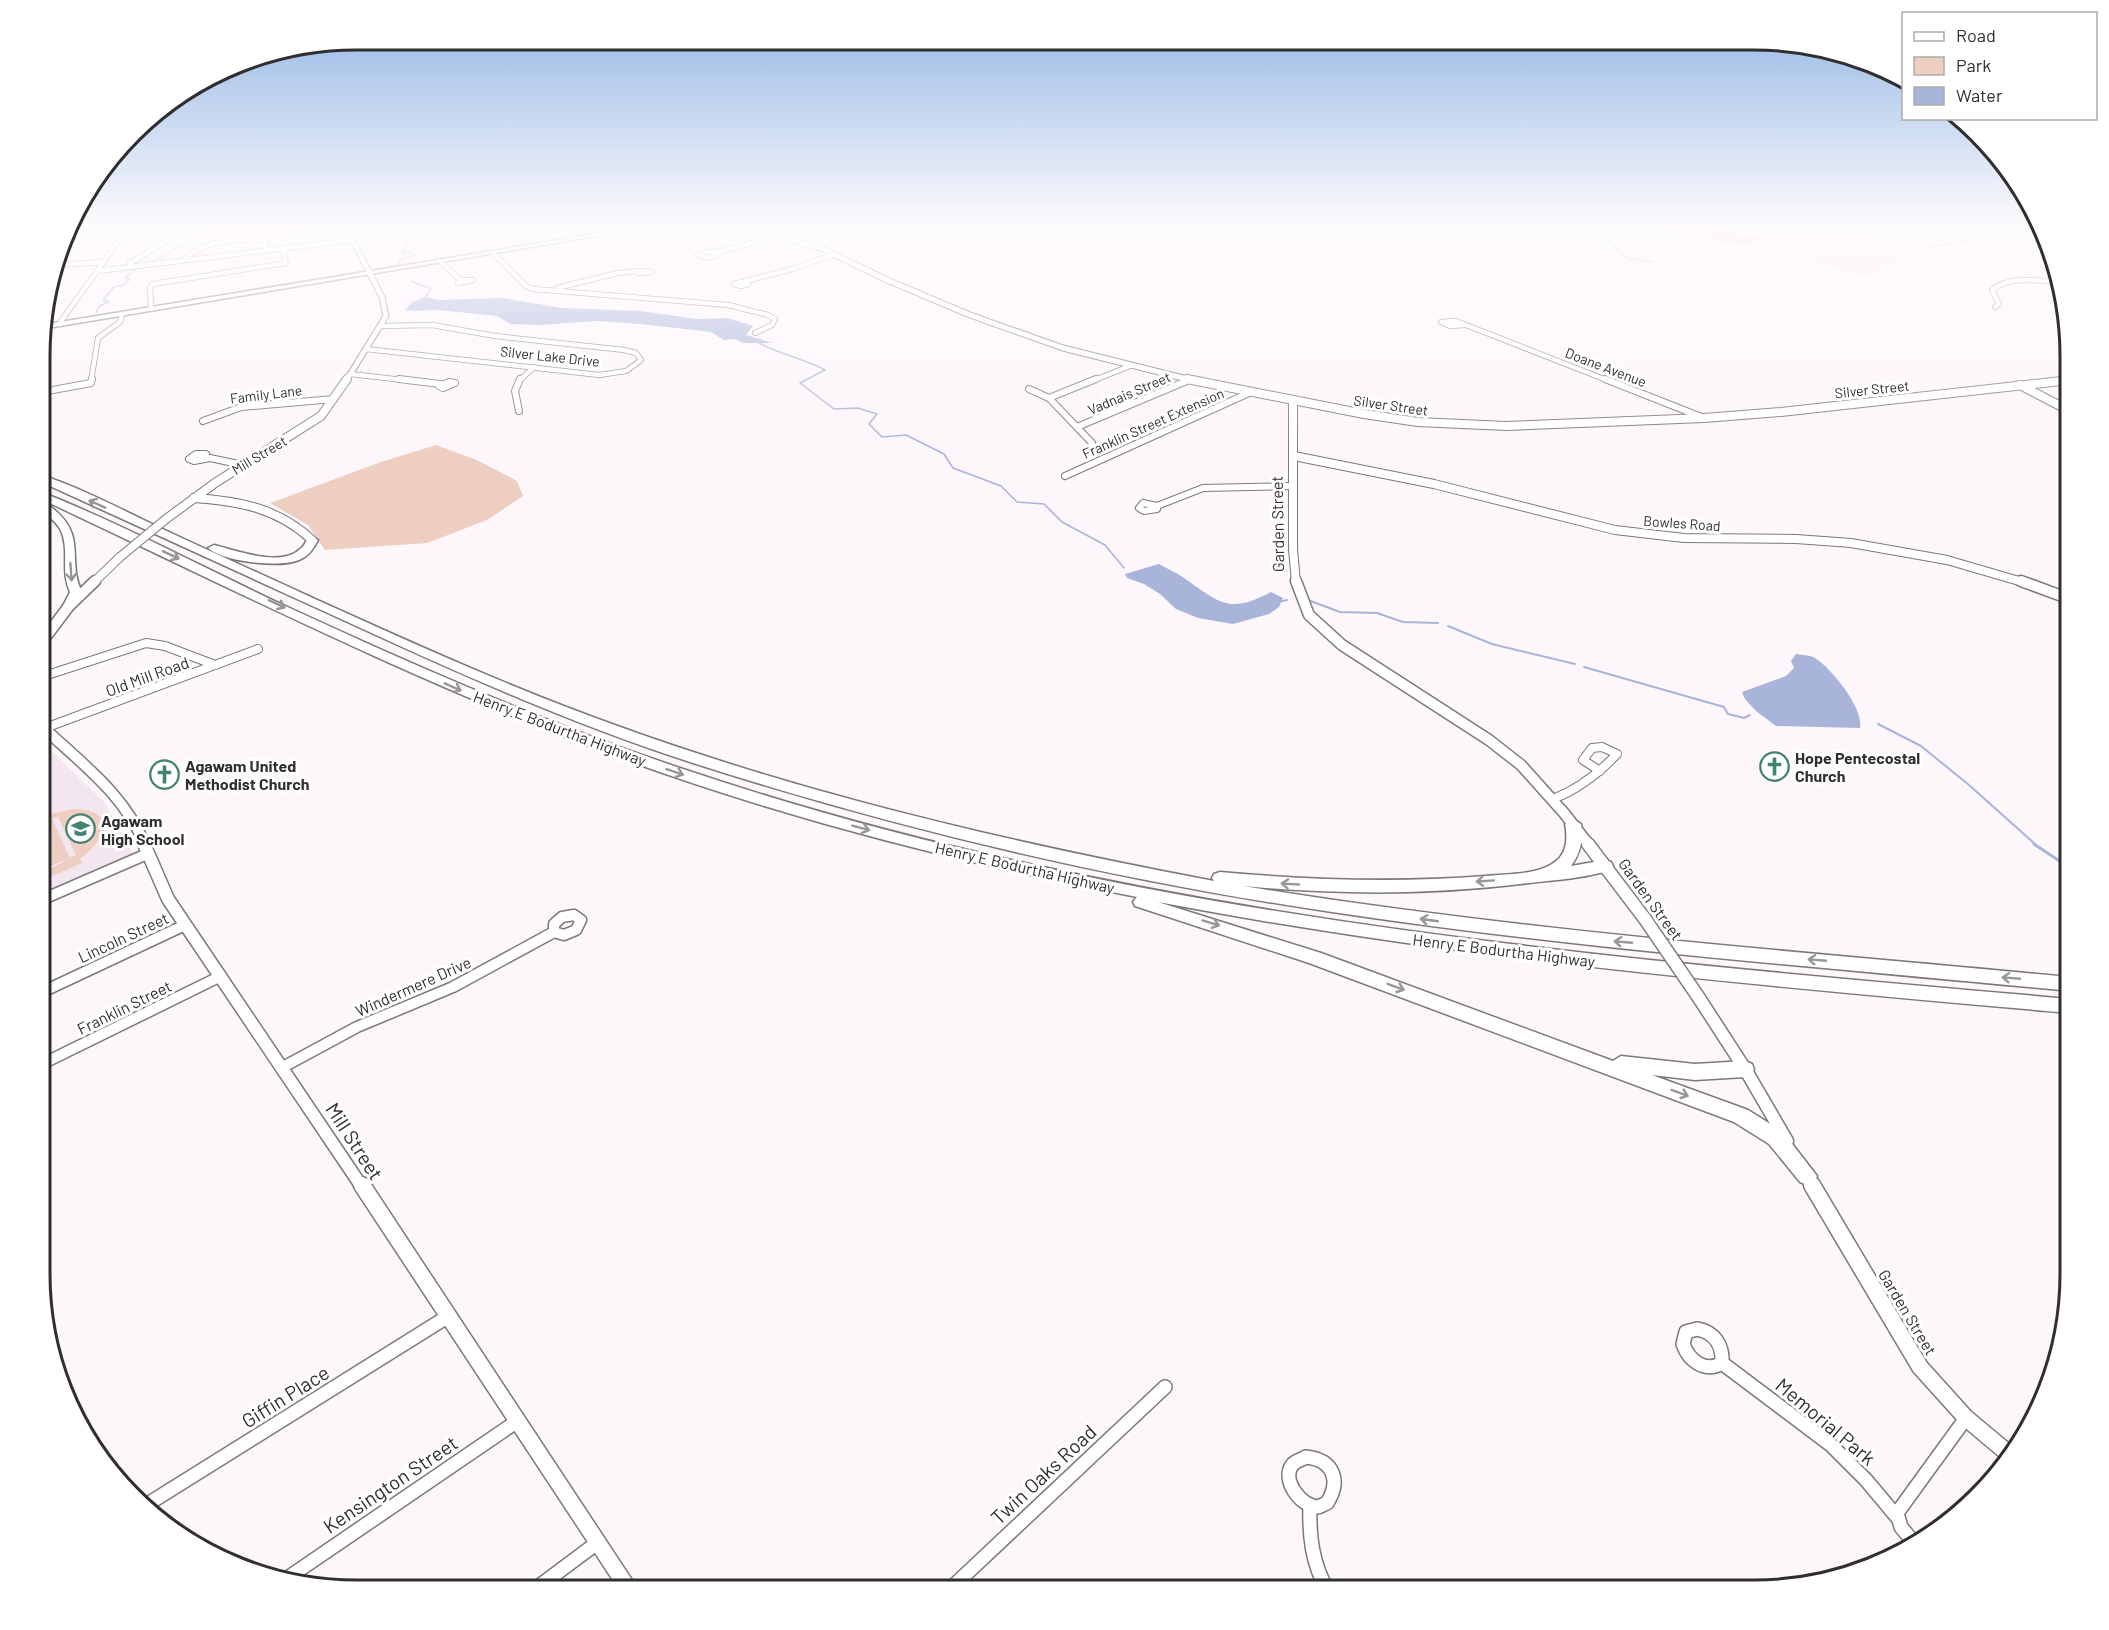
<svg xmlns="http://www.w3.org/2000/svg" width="2109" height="1630" font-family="Barlow,sans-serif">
<rect width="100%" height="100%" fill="#fdf6fb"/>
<g fill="#f4e6ef">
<path d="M1779 225H1828L1930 252 1866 276 1747 245 1762 240 1749 235Z"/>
<path d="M41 741 105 803 134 856 41 896Z"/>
</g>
<g fill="#eecec1">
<path d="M221 225H350L351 226 267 237 197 235Z"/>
<path d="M436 445 477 460 517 481 523 496 487 520 427 543 325 550 308 525 270 503 381 462Z"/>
<path d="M73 809C119 810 107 839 80 859L82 863 41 881V874L76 855 58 817 41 821V816Z"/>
<path d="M52 819 70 858 41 870V824Z"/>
</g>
<g fill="#e9bdab">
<path d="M199 225H303L314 228 271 235 194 232Z"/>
<path d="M1644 225H1725L1728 229 1763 239 1742 246Z"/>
</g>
<g fill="#a9b4db">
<path d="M424 297 439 300 502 298 562 308 641 311 697 319 728 318 753 326 746 335 773 343H744L735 339 724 340 711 332 640 324 598 321 538 325 511 324 497 316 439 310 405 311 411 303Z"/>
<path d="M1159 564C1168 569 1179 574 1187 580 1222 605 1231 613 1271 592L1283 598 1279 607 1269 614 1233 624 1198 618 1176 609 1160 594 1144 584 1127 578 1125 574Z"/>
<path d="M1796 654C1802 655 1810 655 1815 658 1831 668 1864 708 1860 728L1776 726 1756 711 1745 699 1742 692 1786 676 1794 668 1791 661Z"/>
</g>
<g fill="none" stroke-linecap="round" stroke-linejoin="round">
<g stroke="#a9b4db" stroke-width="1.5">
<path d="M1047 225 1099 241"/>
<path d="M1530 225C1552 227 1573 235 1599 239"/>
<path d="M1602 240 1612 243 1627 258 1653 262"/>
<path d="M1931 247 1972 239 1976 235 2000 230 1999 225"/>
<path d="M154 261 195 238 205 228 212 225"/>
<path d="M397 266 401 259 416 255 403 252 410 240 395 237 406 225"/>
<path d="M411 281 431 289 425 298"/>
<path d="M96 313 99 306 109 302 103 300 114 287 124 285 130 279 125 278 138 267"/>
<path d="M759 343C781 355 803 358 825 370L800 383 834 409 858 408 877 414 869 424 882 437 906 435 944 454 953 468 1001 486 1017 502 1044 504 1062 522 1105 545 1124 568"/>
</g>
<g stroke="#a9b4db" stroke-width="2">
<path d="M1308 600 1340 612 1377 613 1403 622 1438 623"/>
<path d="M1278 602 1287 600"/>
<path d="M1448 626 1492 644 1575 664"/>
<path d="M1584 667 1724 707 1728 714 1744 718 1750 715"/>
<path d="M1878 724 1921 746 1969 785 2036 845"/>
</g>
<path stroke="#a9b4db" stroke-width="3" d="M2034 844 2070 868"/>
<defs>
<g id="minor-far4">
<path d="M64 248 80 230 99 225"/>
<path d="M705 252H717V255L706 258 698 255Z"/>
<path d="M717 252 779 236"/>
<path d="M493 253 526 286 533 289 728 305 768 315 775 319 772 325 755 333"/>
<path d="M185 258C209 240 235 238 264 240L267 242 264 250"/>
<path d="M440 261 460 280"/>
<path d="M130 263 166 242 178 225"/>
<path d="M58 265 104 262"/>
<path d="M97 271 352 240"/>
<path d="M640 271 652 272 639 273Z"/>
<path d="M460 280H473L458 283Z"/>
<path d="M747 282 748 284 741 286 734 284 789 270 835 254"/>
<path d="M557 288 618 273 640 271"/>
<path d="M1995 307 1999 304 1992 290C2010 275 2039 281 2060 282"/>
<path d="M151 309 150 287 153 284 286 263 283 253 285 250"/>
<path d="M59 324 130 225"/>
<path d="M1465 325 1450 326 1441 322 1456 321 1609 381"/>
<path d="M366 349 599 375 626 371 641 360 636 353 624 350 495 336 432 325 381 326"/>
<path d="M350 374 412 381"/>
<path d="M91 381 98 338 120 322 122 314"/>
<path d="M519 381 534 367"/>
<path d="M1092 381 1130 366"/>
<path d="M1187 381 1189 380"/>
</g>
<g id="minor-far3">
<path d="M399 379 440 384"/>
<path d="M1605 379 1704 418"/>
<path d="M449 382 455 383 443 388 439 386Z"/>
<path d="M1029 389 1049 398"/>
<path d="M42 392 91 383 92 379"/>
<path d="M519 411 515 391 520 379"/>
<path d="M203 421 241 407 334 399"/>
<path d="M1077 427 1189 380"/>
<path d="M1092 443 1049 398 1096 379"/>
<path d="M205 457 206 454H196L189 459 194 461 210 458 243 465"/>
<path d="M1065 476 1251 392"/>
<path d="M1143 503 1157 506V509L1144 511 1139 508Z"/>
<path d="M1157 506 1203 488 1294 486"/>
</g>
<g id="minor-far2">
<path d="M41 677 146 643 165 646 215 665"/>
<path d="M45 728 258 649"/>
<path d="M1553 799C1579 789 1598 774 1617 754L1602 747 1592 748 1583 760 1600 771"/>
</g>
<g id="minor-far1">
<path d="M41 900 147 854"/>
<path d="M574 915 581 920 576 930 564 935 554 932V924L562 917Z"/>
<path d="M40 993 185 925"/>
<path d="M40 1065 221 976"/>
<path d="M283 1067 357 1027 453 987 554 932"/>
</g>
<g id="minor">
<path d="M1697 1329C1715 1332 1723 1346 1722 1363 1705 1373 1689 1361 1683 1344L1686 1332Z"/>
<path d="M1722 1363 1831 1445 1866 1480 1897 1517"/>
<path d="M1306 1457C1334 1460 1341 1481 1327 1503 1324 1504 1321 1506 1318 1507 1301 1507 1280 1479 1293 1464 1296 1461 1303 1459 1306 1457Z"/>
<path d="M1310 1505C1309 1536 1312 1564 1328 1591"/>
<path d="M143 1507 447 1317"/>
<path d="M1915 1544 1901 1527 1897 1513 1966 1418"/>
<path d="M286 1579 516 1422"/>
<path d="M534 1590 597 1543"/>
<path d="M948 1591 1165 1387"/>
</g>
<g id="tertiary-far4">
<path d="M736 225 823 249 887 280 970 315 1063 348 1195 381"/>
<path d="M346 381 386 316 382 297 349 233 352 229 369 225"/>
<path d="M2062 381 2070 380"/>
</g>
<g id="tertiary-far3">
<path d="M1187 379 1364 414 1418 422 1506 426 1704 418 1781 412 2070 380"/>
<path d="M2020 385 2070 411"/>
<path d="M1293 400V549L1296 583"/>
<path d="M1294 456 1434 484 1615 530 1684 538 1796 539 1851 543 1947 560 2026 583"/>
<path d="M194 498C239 501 278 508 312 540"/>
<path d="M166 519 215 483 321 416 347 379"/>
<path d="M93 583 120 557"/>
</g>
<g id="tertiary-far2">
<path d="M1296 581 1309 615 1342 645 1489 740 1521 765 1564 813 1589 845"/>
<path d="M2021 581 2070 599"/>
<path d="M41 643 69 606 95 581"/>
<path d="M41 722 47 731C85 766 125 796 145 845"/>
</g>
<g id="tertiary-far1">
<path d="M144 844 168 899 362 1187"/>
<path d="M1588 844 1645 919"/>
<path d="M1699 998 1745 1069 1787 1141"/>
<path d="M1805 1173 1813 1187"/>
</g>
<g id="tertiary">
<path d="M362 1185 629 1590"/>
<path d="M1812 1185 1920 1367 1966 1418 2009 1454"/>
</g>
<path id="secondary" d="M650 225H663L42 329V325Z"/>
<g id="motorway">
<path d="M41 475C90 491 137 518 184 539 294 589 404 641 516 687 740 779 976 836 1214 881L1212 878 1214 874 1220 872C1309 880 1397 883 1485 876 1507 874 1534 875 1552 864 1567 855 1568 840 1565 824L1573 819 1581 824C1583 840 1581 853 1571 866L1605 860 1611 862 1613 866 1611 870C1585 878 1556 880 1529 883 1434 895 1338 895 1243 886 1517 931 1793 951 2070 977V991C1823 967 1577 949 1332 912 1115 880 902 830 693 763 569 723 449 669 330 614 234 570 138 526 41 482Z"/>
<path d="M41 492C122 524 202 567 281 604 413 665 545 723 683 769 1130 920 1603 958 2070 999V1013C1764 986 1460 960 1158 902L1321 953 1613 1061 1621 1056 1695 1064 1745 1061 1752 1064 1754 1069 1752 1074 1745 1077 1695 1080 1652 1075 1748 1110 1783 1132 1817 1176 1814 1182 1807 1185 1800 1182 1769 1144 1734 1122 1309 963 1135 906 1133 902 1137 897C953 862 769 814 593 748 404 676 224 585 41 499Z"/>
<path d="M41 501C47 503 52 508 57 512 86 538 67 563 82 592L73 609H65L63 606 70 592C60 571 70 551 61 531 57 522 48 516 41 510Z"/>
<path d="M312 537 318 540C313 549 309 556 299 560 279 568 224 562 208 548L214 545C236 550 281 568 300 549 304 547 306 541 308 538Z"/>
</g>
</defs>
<use href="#minor-far4" stroke="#7d787b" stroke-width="6"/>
<use href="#minor-far3" stroke="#7d787b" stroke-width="8"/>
<use href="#minor-far2" stroke="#7d787b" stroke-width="10"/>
<use href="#minor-far1" stroke="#7d787b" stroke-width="13"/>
<use href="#minor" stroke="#7d787b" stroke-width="16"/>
<use href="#tertiary-far4" stroke="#7d787b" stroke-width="7"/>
<use href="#tertiary-far3" stroke="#7d787b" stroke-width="10"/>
<use href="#tertiary-far2" stroke="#7d787b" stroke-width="13"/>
<use href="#tertiary-far1" stroke="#7d787b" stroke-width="15"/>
<use href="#tertiary" stroke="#7d787b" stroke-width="19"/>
<use href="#secondary" stroke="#7d787b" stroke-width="3"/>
<use href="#motorway" stroke="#7d787b" stroke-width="3"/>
<use href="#minor-far4" stroke="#fff" stroke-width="4.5"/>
<use href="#minor-far3" stroke="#fff" stroke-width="6"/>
<use href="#minor-far2" stroke="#fff" stroke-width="8"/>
<use href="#minor-far1" stroke="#fff" stroke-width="10"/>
<use href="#minor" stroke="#fff" stroke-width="13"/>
<use href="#tertiary-far4" stroke="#fff" stroke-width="5"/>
<use href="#tertiary-far3" stroke="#fff" stroke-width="8"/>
<use href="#tertiary-far2" stroke="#fff" stroke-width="10"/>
<use href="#tertiary-far1" stroke="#fff" stroke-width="12"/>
<use href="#tertiary" stroke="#fff" stroke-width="16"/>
<use href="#secondary" fill="#fff" fill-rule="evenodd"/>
<use href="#motorway" fill="#fff" fill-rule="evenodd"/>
<defs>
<path id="tertiary-bridge-far1" d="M120 557 166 519"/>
<path id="tertiary-bridge" d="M1645 919 1699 998"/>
</defs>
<use href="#tertiary-bridge-far1" stroke="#7d787b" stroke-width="10" stroke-linecap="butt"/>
<use href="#tertiary-bridge" stroke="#7d787b" stroke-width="15" stroke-linecap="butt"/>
<use href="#tertiary-bridge-far1" stroke="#fff" stroke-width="8"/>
<use href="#tertiary-bridge" stroke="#fff" stroke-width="12"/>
</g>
<defs><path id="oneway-shaft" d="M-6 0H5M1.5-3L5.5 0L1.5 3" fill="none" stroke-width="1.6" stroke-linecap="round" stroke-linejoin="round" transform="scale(1.5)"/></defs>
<g stroke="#989698">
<use href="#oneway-shaft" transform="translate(97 504) rotate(-156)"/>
<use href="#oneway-shaft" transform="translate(171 555) rotate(25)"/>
<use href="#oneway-shaft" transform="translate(71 572) rotate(86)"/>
<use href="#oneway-shaft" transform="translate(277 604) rotate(25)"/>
<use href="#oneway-shaft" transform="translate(453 687) rotate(24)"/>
<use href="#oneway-shaft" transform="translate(675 772) rotate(19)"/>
<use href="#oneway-shaft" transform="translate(861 828) rotate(15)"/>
<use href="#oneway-shaft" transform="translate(1485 881) rotate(176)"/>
<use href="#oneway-shaft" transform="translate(1290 884) rotate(-177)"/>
<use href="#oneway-shaft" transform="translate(1429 920) rotate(-172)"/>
<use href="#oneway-shaft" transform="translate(1211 923) rotate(17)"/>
<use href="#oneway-shaft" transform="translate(1623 942) rotate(-175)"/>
<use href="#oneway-shaft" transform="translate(1817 960) rotate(-175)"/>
<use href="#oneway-shaft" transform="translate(2011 978) rotate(-175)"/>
<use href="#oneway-shaft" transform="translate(1396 987) rotate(21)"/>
<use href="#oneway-shaft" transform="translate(1680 1093) rotate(20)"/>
</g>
<linearGradient id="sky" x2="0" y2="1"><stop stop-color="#8fb4e3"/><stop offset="0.5" stop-color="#fefbfd"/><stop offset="1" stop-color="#fefbfd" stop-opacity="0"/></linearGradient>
<rect width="2109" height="453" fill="url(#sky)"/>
<defs>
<symbol id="church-ring" viewBox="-11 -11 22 22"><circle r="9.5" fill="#fff" stroke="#428271" stroke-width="1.5"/><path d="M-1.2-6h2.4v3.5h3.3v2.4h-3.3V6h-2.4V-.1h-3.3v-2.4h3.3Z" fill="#428271"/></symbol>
<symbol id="school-ring" viewBox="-11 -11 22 22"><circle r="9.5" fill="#fff" stroke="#428271" stroke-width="1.5"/><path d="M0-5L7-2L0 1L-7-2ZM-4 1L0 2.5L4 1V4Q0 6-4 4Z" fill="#428271"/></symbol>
</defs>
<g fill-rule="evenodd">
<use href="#church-ring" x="1758" y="750" width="33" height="33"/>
<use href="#church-ring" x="148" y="758" width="33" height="33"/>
<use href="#school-ring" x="64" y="812" width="33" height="33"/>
</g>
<g text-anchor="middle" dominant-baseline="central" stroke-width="6" stroke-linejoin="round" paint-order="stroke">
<g font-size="14" fill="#312e30" stroke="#fff">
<text transform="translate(550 356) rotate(6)">Silver Lake Drive</text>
<text transform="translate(1606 367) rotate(21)">Doane Avenue</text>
<text transform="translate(1872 389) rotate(-6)">Silver Street</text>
<text transform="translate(1129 393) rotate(-23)">Vadnais Street</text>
<text transform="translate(266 394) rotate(-7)">Family Lane</text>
<text transform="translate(1391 405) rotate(8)">Silver Street</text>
<text transform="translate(1153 423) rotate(-24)">Franklin Street Extension</text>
<text transform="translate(259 455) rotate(-31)">Mill Street</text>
<text transform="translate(1682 523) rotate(4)">Bowles Road</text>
</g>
<g font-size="16" fill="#312e30" stroke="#fff">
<text transform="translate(1277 524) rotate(-91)">Garden Street</text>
<text transform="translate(147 676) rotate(-20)">Old Mill Road</text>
<text transform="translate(560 728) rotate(21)">Henry E Bodurtha Highway</text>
<text transform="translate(1025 867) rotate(13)">Henry E Bodurtha Highway</text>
<text transform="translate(1651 899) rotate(54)">Garden Street</text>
<text transform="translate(123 937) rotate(-25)">Lincoln Street</text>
<text transform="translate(1504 950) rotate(7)">Henry E Bodurtha Highway</text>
<text transform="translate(413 986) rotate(-24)">Windermere Drive</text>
<text transform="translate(124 1007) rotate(-26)">Franklin Street</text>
<text transform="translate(1908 1312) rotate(59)">Garden Street</text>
</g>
<g font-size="16" font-weight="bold" fill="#312e30" stroke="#fff" text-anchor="start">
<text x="1795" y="757">Hope Pentecostal<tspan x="1795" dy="18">Church</tspan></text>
<text x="185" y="765">Agawam United<tspan x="185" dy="18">Methodist Church</tspan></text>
<text x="101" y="820">Agawam<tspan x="101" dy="18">High School</tspan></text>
</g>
<g font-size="20" fill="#312e30" stroke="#fff">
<text transform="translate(355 1141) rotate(57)">Mill Street</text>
<text transform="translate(285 1396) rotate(-32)">Giffin Place</text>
<text transform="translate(1826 1421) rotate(40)">Memorial Park</text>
<text transform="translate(1043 1474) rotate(-43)">Twin Oaks Road</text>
<text transform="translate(390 1484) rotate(-34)">Kensington Street</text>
</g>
</g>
<path d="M0 0H2109V1630H0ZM356 50H1754A306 306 0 0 1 2060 356V1274A306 306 0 0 1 1754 1580H356A306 306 0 0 1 50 1274V356A306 306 0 0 1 356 50Z" fill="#fff" fill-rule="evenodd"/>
<path fill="none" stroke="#312e30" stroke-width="3" d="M356 50H1754A306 306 0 0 1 2060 356V1274A306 306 0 0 1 1754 1580H356A306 306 0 0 1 50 1274V356A306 306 0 0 1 356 50Z"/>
<rect x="1902" y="12" width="195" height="108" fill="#ffffff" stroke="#adabac" stroke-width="1.5"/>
<rect x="1914" y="32" width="30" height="9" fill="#ffffff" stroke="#adabac" stroke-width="1.5"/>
<text x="1956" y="42" font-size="18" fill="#312e30">Road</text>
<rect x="1914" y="57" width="30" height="18" fill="#eecec1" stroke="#adabac" stroke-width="1.5"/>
<text x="1956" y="72" font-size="18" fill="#312e30">Park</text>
<rect x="1914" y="87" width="30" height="18" fill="#a9b4db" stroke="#adabac" stroke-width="1.5"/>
<text x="1956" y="102" font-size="18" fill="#312e30">Water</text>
</svg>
